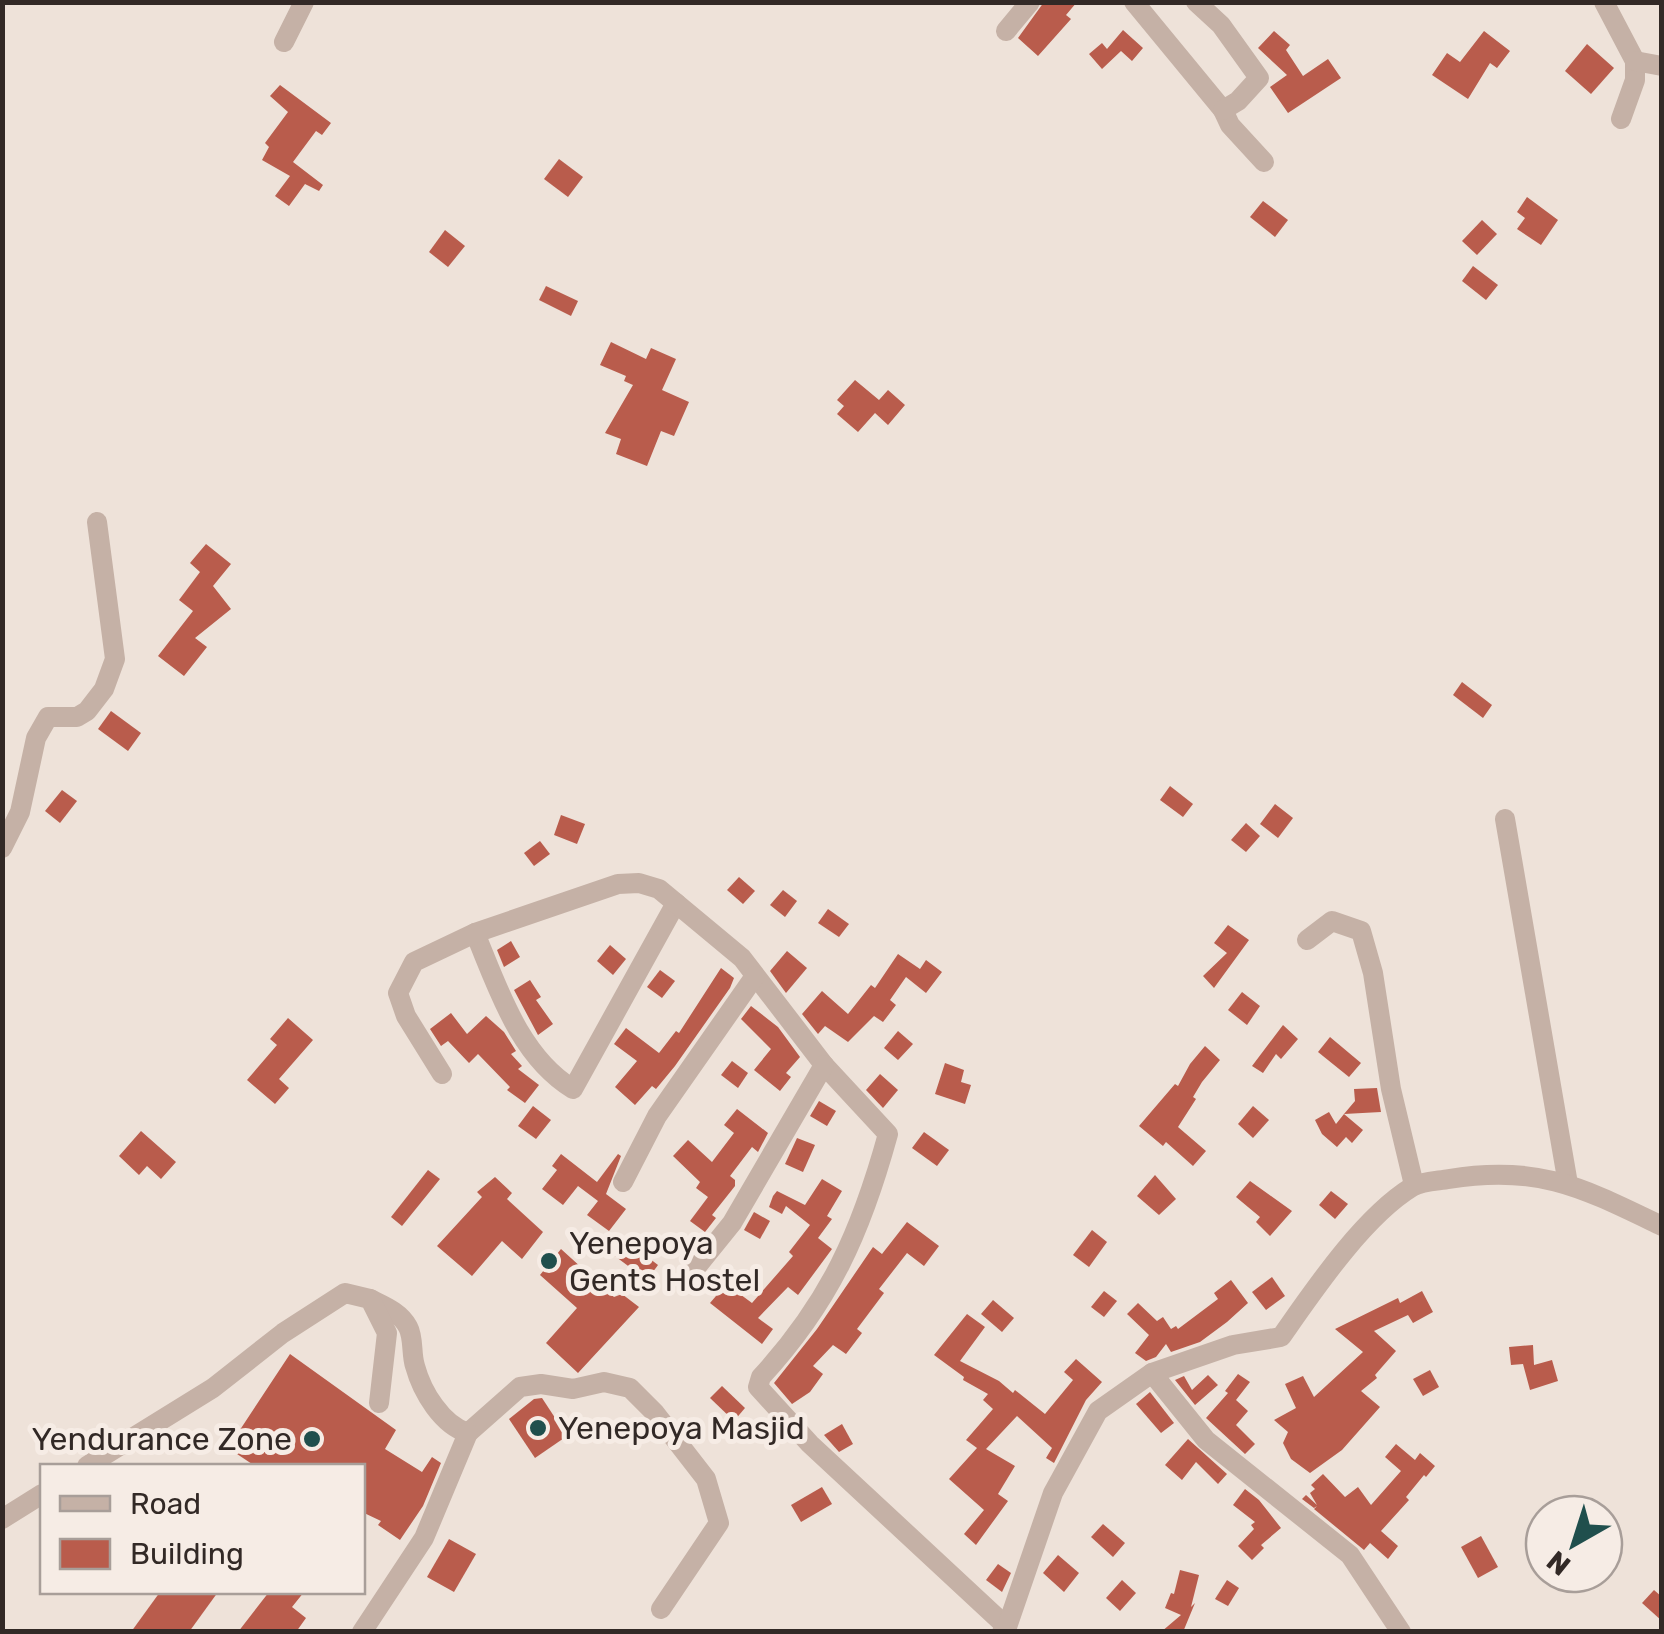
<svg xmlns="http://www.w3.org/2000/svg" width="1664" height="1634" font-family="Rubik,sans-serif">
<rect width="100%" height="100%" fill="#eee2d9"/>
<g fill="#b95c4c">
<path d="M1044 2H1077L1066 15 1071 19 1038 56 1018 38Z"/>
<path d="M1123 30 1143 48 1132 61 1121 51 1102 69 1089 54 1102 43 1107 49Z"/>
<path d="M1274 31 1290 45 1286 50 1303 76 1328 59 1341 78 1288 113 1270 87 1287 75 1258 48Z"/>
<path d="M1484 31 1510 51 1497 68 1490 63 1468 99 1432 75 1447 53 1460 62Z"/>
<path d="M1587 44 1614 68 1591 94 1565 71Z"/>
<path d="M280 85 331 123 322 135 316 131 293 162 323 185 319 191 305 184 289 206 275 196 290 176 262 160 269 147 265 143 288 112 270 96Z"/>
<path d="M559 159 583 177 568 197 544 179Z"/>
<path d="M1527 197 1558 220 1541 245 1517 229 1525 218 1517 212Z"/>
<path d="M1263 201 1288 220 1275 237 1250 217Z"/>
<path d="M1482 220 1497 234 1477 255 1462 241Z"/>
<path d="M445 230 465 246 448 267 429 252Z"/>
<path d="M1473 266 1498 285 1486 300 1462 281Z"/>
<path d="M546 286 578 301 571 316 539 300Z"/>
<path d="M611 342 646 359 651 348 676 359 662 390 689 402 674 436 661 431 647 466 616 454 621 439 605 433 633 385 624 381 626 376 600 365Z"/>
<path d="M855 380 879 400 888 390 905 405 888 425 875 413 858 432 837 414 844 406 837 400Z"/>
<path d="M206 544 231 564 213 586 231 609 195 638 207 647 184 676 158 656 193 611 179 600 200 572 190 563Z"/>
<path d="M1462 682 1492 705 1483 718 1453 695Z"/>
<path d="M111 711 141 733 128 751 98 729Z"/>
<path d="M1170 786 1193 804 1183 817 1160 800Z"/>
<path d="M62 790 77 801 60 823 45 811Z"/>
<path d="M1275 804 1293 818 1278 838 1260 824Z"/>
<path d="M561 815 585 824 577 844 554 835Z"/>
<path d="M1246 823 1260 836 1246 852 1231 840Z"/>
<path d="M540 841 550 854 534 866 524 853Z"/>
<path d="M739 877 755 891 743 904 727 890Z"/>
<path d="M783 890 797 901 785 917 770 905Z"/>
<path d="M828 909 849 924 839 937 818 923Z"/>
<path d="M1228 925 1249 940 1214 988 1203 976 1227 953 1214 943Z"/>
<path d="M511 941 520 957 504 967 497 950Z"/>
<path d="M610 945 626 959 613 975 597 961Z"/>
<path d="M787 951 807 968 786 993 770 971Z"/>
<path d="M898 954 920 969 926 960 942 972 926 993 906 977 890 1000 896 1005 883 1022 874 1016 848 1042 825 1026 818 1034 802 1014 822 991 848 1014 871 985 875 988Z"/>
<path d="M721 968 734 978 730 988 675 1066 656 1089 652 1086 635 1105 615 1087 637 1061 614 1044 626 1028 659 1053 676 1031 679 1033Z"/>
<path d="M660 970 675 981 662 998 647 987Z"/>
<path d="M530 980 541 997 536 1000 553 1024 538 1035 514 990Z"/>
<path d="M1242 992 1260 1006 1247 1025 1228 1010Z"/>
<path d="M751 1006 778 1027 800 1057 786 1073 791 1077 780 1091 754 1070 771 1049 741 1019Z"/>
<path d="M451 1013 467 1034 486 1016 504 1032 516 1051 511 1054 522 1066 518 1069 539 1085 525 1103 507 1090 510 1087 478 1054 469 1063 448 1041 441 1046 430 1029Z"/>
<path d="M288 1018 313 1040 279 1079 289 1088 275 1104 247 1080 277 1045 270 1039Z"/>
<path d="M1283 1025 1298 1039 1281 1059 1276 1054 1263 1073 1252 1066Z"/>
<path d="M898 1031 913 1044 898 1060 884 1048Z"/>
<path d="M1330 1037 1361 1063 1349 1077 1318 1052Z"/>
<path d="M1205 1046 1220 1060 1202 1082 1193 1097 1196 1099 1178 1127 1206 1151 1193 1166 1166 1142 1163 1146 1139 1126 1175 1084 1178 1086 1190 1064Z"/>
<path d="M732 1061 748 1073 738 1088 721 1075Z"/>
<path d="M945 1063 964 1070 961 1082 971 1085 965 1104 935 1094Z"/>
<path d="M880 1074 898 1090 883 1108 866 1090Z"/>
<path d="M1377 1088 1381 1112 1344 1114 1355 1101 1354 1089Z"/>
<path d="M819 1101 836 1111 827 1126 810 1116Z"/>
<path d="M533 1106 551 1120 536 1139 518 1126Z"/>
<path d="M1253 1106 1269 1120 1253 1138 1238 1124Z"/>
<path d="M737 1109 768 1133 758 1152 752 1147 730 1176 735 1180V1186L712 1215 716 1218 705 1232 690 1221 708 1197 696 1188 700 1182 673 1156 688 1140 712 1162 734 1133 724 1125Z"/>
<path d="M1329 1112 1336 1124 1344 1114 1363 1130 1352 1143 1346 1137 1337 1147 1322 1134 1315 1120Z"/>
<path d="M141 1131 176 1162 161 1179 147 1166 139 1175 119 1156Z"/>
<path d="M924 1132 949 1150 937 1166 912 1148Z"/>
<path d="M797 1138 815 1145 803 1172 785 1164Z"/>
<path d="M561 1154 597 1182 618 1154 621 1156 606 1194 626 1209 609 1231 587 1215 598 1201 578 1186 563 1205 542 1189 557 1170 552 1166Z"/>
<path d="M428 1170 440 1179 402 1226 391 1217Z"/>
<path d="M1155 1175 1176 1199 1159 1215 1137 1196Z"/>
<path d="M495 1177 512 1193 507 1199 543 1232 522 1259 502 1241 472 1276 437 1246 482 1197 477 1192Z"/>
<path d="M822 1179 842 1191 827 1216 832 1219 818 1238 832 1249 798 1295 788 1287 758 1318 773 1329 762 1344 710 1303 716 1296 699 1283 710 1272 752 1303 793 1256 789 1252 810 1225 786 1206 782 1214 769 1207 773 1196 777 1191 805 1205Z"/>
<path d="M1250 1181 1292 1211 1270 1236 1256 1222 1260 1217 1236 1197Z"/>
<path d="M1331 1191 1348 1204 1335 1219 1319 1205Z"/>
<path d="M754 1212 770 1221 760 1239 744 1230Z"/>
<path d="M907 1222 939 1246 924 1266 907 1253 879 1289 884 1293 857 1329 862 1333 846 1354 833 1345 813 1366 823 1374 810 1392 792 1404 774 1383 817 1329 873 1247 882 1254Z"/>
<path d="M1092 1230 1107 1242 1089 1267 1073 1255Z"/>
<path d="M616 1233 658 1265 647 1280 604 1248Z"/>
<path d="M561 1249 614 1297 622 1294 639 1307 578 1373 546 1343 577 1308 540 1275Z"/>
<path d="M1272 1277 1285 1296 1266 1310 1252 1292Z"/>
<path d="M1231 1280 1248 1303 1227 1322 1200 1342 1171 1352 1166 1344 1156 1357 1146 1361 1135 1353 1149 1335 1127 1314 1138 1303 1157 1321 1163 1317 1171 1329 1176 1326 1178 1329 1218 1299 1214 1293Z"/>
<path d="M1104 1291 1117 1301 1104 1317 1091 1307Z"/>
<path d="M1422 1291 1433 1312 1413 1323 1408 1315 1374 1331 1396 1351 1375 1375 1377 1378 1361 1391 1380 1407 1342 1450 1310 1473 1291 1459 1283 1443 1288 1432 1274 1420 1296 1408 1285 1384 1303 1376 1314 1397 1363 1352 1335 1329 1398 1298 1400 1303Z"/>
<path d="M993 1300 1014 1318 1002 1332 981 1314Z"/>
<path d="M967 1314 985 1327 960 1361 999 1381 1013 1393 1015 1390 1045 1414 1073 1380 1064 1372 1076 1359 1102 1382 1086 1400 1054 1463 1046 1458 1052 1448 1017 1416 986 1449 1015 1466 998 1494 1008 1501 976 1545 964 1534 984 1510 949 1479 977 1448 966 1440 993 1409 983 1400 988 1394 963 1380 964 1377 934 1355Z"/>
<path d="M1533 1345 1534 1365 1552 1360 1558 1381 1530 1390 1523 1364 1511 1365 1509 1347Z"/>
<path d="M290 1354 396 1430 385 1449 422 1472 432 1457 441 1463 423 1506 400 1540 378 1525 381 1521 362 1512V1466H255L228 1448Z"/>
<path d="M1430 1370 1439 1387 1423 1396 1413 1379Z"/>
<path d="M1238 1374 1250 1382 1236 1400 1248 1411 1236 1425 1255 1444 1245 1454 1206 1418 1228 1393 1225 1391Z"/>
<path d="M1208 1375 1218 1385 1195 1405 1175 1380 1184 1376 1192 1390Z"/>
<path d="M722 1386 745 1408 734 1421 710 1398Z"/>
<path d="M1150 1392 1174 1423 1161 1433 1136 1404Z"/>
<path d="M542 1398 567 1436 535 1458 509 1419 534 1399Z"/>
<path d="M842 1424 853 1444 839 1452 824 1435Z"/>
<path d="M1188 1439 1227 1474 1218 1484 1196 1462 1182 1480 1165 1465Z"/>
<path d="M1396 1444 1415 1460 1420 1453 1435 1466 1426 1477 1424 1475 1406 1497 1409 1500 1381 1531 1398 1546 1388 1559 1370 1543 1364 1550 1314 1509 1317 1506 1314 1508 1302 1499 1306 1495 1317 1505 1310 1493 1315 1489 1311 1485 1323 1474 1345 1497 1358 1487 1371 1505 1401 1471 1385 1457Z"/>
<path d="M822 1487 832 1504 801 1522 791 1505Z"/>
<path d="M1245 1489 1259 1500 1281 1528 1261 1545 1264 1548 1252 1560 1238 1546 1254 1529 1251 1525 1255 1522 1233 1505Z"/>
<path d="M1103 1524 1125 1543 1113 1557 1091 1537Z"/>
<path d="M1481 1536 1498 1567 1478 1578 1461 1547Z"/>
<path d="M449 1539 476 1554 454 1592 427 1577Z"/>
<path d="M1058 1555 1079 1573 1064 1592 1043 1573Z"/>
<path d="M998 1564 1011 1573 1002 1592 986 1580Z"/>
<path d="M1180 1570 1199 1575 1191 1607 1195 1603 1183 1632H1161L1181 1615 1165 1608 1171 1593 1174 1594Z"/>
<path d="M1122 1580 1136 1593 1120 1611 1106 1598Z"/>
<path d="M1227 1580 1239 1588 1228 1606 1215 1599Z"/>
<path d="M1654 1590 1662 1597V1621L1642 1603Z"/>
<path d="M160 1592H218L189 1632H131Z"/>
<path d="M269 1592H304L292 1607 306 1618 296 1632H238Z"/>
</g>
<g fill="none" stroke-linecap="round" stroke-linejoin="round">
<g stroke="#c5b1a6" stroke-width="20">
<path d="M1134 2 1223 110 1230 125 1264 162"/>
<path d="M1196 2 1221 25 1259 78 1238 101 1223 110"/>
<path d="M1604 2 1635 61V80L1621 119"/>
<path d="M1006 31 1030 2"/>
<path d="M284 42 304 2"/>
<path d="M1635 61 1662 66"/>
<path d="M1505 819 1568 1184"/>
<path d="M2 848 20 812 36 738 48 717H77L87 711 104 689 115 659 97 522"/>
<path d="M475 933C498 988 519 1056 573 1089L676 903"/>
<path d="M1307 940 1332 921 1361 931 1373 973 1391 1089 1414 1185"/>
<path d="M442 1074 406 1016 398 993 414 962 475 933 618 884 639 883 659 889 742 958 824 1065 888 1134C861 1232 830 1302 761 1377L758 1387 810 1444 1007 1627"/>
<path d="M623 1182 657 1116 755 976"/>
<path d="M694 1270 732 1223 824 1065"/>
<path d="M370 1299C384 1306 400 1312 408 1327 414 1338 411 1354 415 1366 422 1392 442 1425 468 1433L520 1387 541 1384 573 1389 604 1382 630 1388 654 1412 706 1479 719 1523 661 1609"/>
<path d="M1152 1373 1206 1440 1350 1555 1401 1632"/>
<path d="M87 1466 213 1388 283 1333 345 1293 370 1299 387 1333 379 1403"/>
<path d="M2 1519 42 1494"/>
<path d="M362 1632 424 1538 468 1433"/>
<path d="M1002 1632 1007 1627 1053 1493 1098 1411 1152 1373 1233 1345 1281 1337C1314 1290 1363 1217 1412 1187 1422 1181 1438 1181 1449 1179 1539 1164 1583 1188 1662 1226"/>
</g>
</g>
<g fill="#204f4d" stroke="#f6ece5" stroke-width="4">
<circle cx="549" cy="1261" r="10"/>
<circle cx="538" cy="1428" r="10"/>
<circle cx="312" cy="1439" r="10"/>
</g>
<g text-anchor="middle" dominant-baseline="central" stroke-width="10" stroke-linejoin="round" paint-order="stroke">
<g font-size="32" fill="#322926" stroke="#f6ece5" text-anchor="start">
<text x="569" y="1243">Yenepoya<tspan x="569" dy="37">Gents Hostel</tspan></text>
<text x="558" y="1428">Yenepoya Masjid</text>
<text x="292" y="1439" text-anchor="end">Yendurance Zone</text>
</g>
</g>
<rect width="1664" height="1634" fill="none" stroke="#322926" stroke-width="10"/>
<rect x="40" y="1464" width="325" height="130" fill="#f6ece5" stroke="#a89e99" stroke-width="2.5"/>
<rect x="60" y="1496" width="50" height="15" fill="#c5b1a6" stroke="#a89e99" stroke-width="2.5"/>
<text x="130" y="1514" font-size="30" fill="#322926">Road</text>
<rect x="60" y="1539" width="50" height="30" fill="#b95c4c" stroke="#a89e99" stroke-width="2.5"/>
<text x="130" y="1564" font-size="30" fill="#322926">Building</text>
<g transform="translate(1574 1544) rotate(219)"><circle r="48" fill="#f6ece5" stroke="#a89e99" stroke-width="2.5"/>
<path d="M0-8L18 38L0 25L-18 38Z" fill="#204f4d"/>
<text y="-15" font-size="28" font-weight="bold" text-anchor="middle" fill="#322926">N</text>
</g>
</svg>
